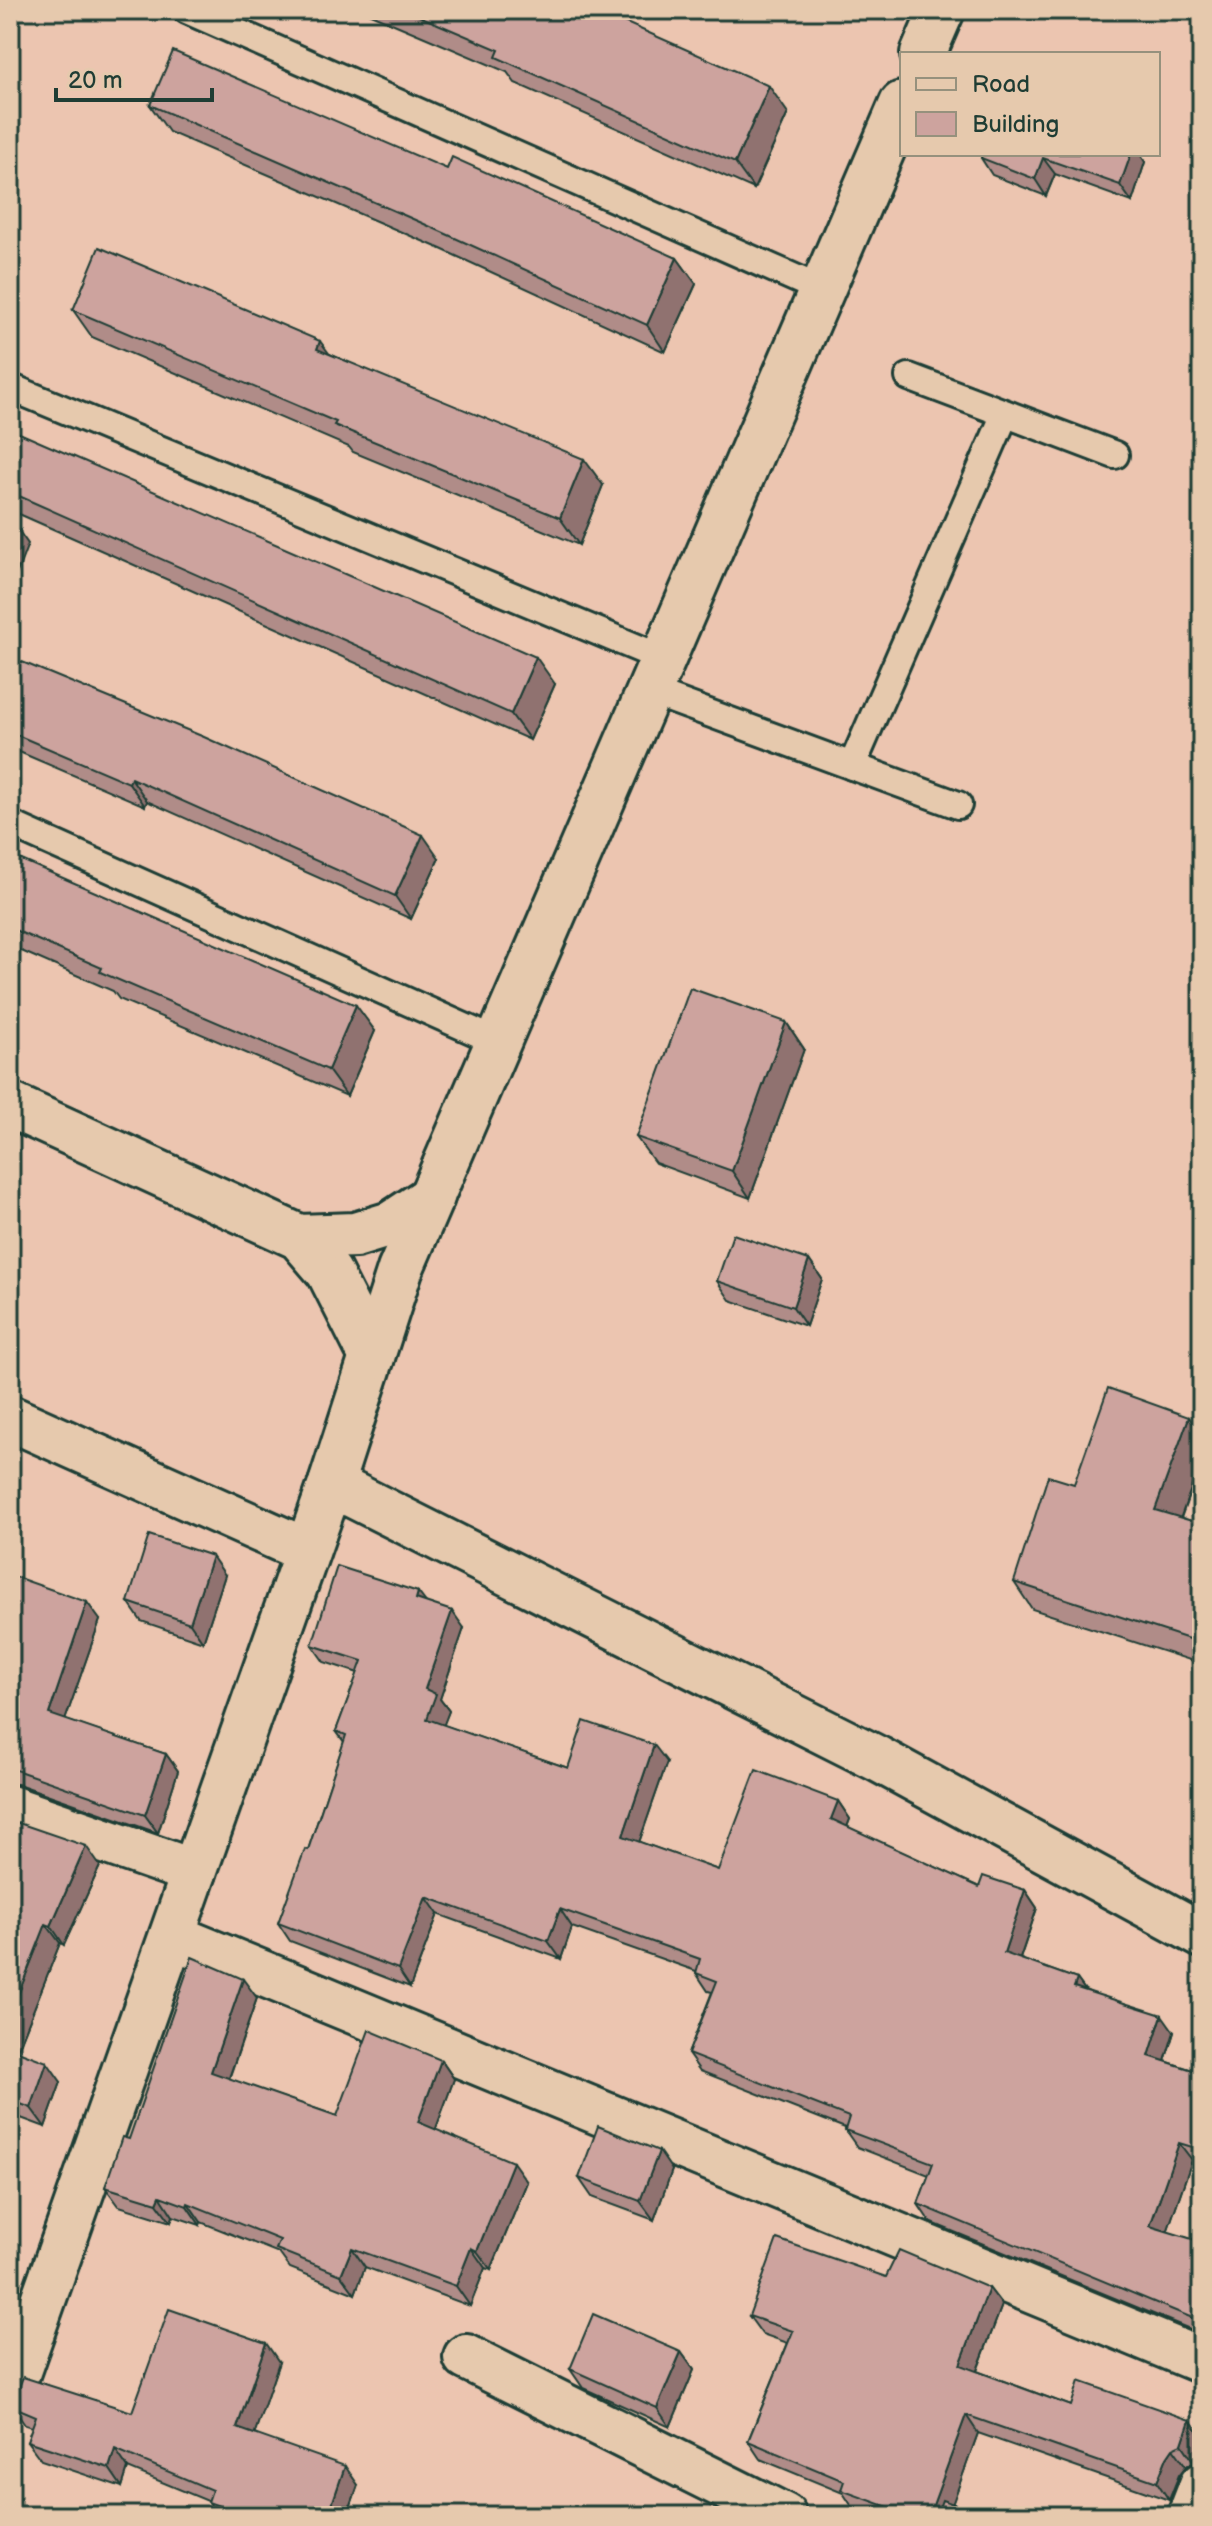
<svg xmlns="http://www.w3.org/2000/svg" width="1212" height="2526" font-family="'Balsamiq Sans',sans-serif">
<rect width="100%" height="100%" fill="#ecc5b0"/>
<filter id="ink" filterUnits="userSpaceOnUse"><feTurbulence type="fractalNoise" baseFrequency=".0125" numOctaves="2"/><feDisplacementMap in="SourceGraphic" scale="16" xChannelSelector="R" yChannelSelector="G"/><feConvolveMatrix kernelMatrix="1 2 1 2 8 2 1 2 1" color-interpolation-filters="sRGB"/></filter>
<g filter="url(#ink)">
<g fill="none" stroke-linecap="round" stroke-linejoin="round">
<defs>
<g id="lane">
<path d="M187 10 822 290"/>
<path d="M909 377 1115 455"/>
<path d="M10 387 664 659"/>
<path d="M649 691 958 805"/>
<path d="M852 766 1005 414"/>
<path d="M10 824 498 1042"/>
</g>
<g id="street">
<path d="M923 54 942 10"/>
<path d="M902 104 400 1270 331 1484 878 1759 1202 1935"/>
<path d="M10 1105 299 1237 329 1272 372 1357"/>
<path d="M299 1237 355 1235 391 1224 432 1197"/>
<path d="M10 1418 307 1551"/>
<path d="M10 1808 194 1872"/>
<path d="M172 1936 1202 2361"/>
<path d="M466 2357 784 2516"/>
<path d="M1190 2516 1202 2485"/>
</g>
<path id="secondary" d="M10 2394 331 1484"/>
</defs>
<use href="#lane" stroke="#1f3d34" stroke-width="32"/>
<use href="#street" stroke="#1f3d34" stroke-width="50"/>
<use href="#secondary" stroke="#1f3d34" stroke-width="50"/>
<use href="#lane" stroke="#e6c9ad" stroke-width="26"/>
<use href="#street" stroke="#e6c9ad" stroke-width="44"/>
<use href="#secondary" stroke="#e6c9ad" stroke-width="44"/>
</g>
<g fill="#b08c88" stroke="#1f3d34" stroke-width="2">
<path d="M361 10H597L788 113 754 189 515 83 507 72Z"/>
<path d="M150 105 447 169 677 258 696 284 665 352 441 249 169 132Z"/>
<path d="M982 154 1145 162 1132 202 1055 174 1046 196 992 175 981 158Z"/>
<path d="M73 310 330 354 603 485 579 545 353 452 349 447 92 337Z"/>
<path d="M10 429 555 684 530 740 10 510Z"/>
<path d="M10 657 439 858 411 919 147 801 145 806 10 748Z"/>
<path d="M10 855 375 1031 347 1096 119 999 113 991 10 946Z"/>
<path d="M786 1022 804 1049 750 1198 655 1163 636 1137Z"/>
<path d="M809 1260 822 1279 806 1326 730 1300 717 1281Z"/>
<path d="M1189 1417 1202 1436V1458L1181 1518 1202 1524V1664L1032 1609 1014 1582 1074 1484Z"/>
<path d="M10 1575 100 1620 65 1720 166 1754 178 1771 158 1833 18 1784H10Z"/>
<path d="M225 1575 203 1642 141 1621 128 1602Z"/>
<path d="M425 1602 464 1628 440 1699 449 1711 443 1725 568 1768 667 1762 639 1842 718 1870 838 1801 850 1819 847 1827 979 1887 1025 1890 1037 1908 1020 1959 1077 1979 1085 1990 1174 2032 1165 2061 1202 2073V2164L1192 2160 1167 2232 1202 2242V2334L930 2222 918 2204 929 2175 857 2147 845 2130V2128L700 2071 688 2054 712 1992 708 1991 696 1973V1971L572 1927 561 1959 438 1914 410 1987 290 1941 278 1923 308 1850 344 1742 336 1731 358 1673 324 1662 312 1645Z"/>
<path d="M10 1820 100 1866 64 1945 60 1943 17 2051 61 2082 45 2127 10 2114Z"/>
<path d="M257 1998 229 2079 337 2116 441 2060 454 2079 435 2130 527 2182 491 2270 485 2268 470 2306 365 2267 355 2294 290 2268 279 2253 201 2222 200 2225 173 2216 171 2222 119 2206 105 2187 129 2139Z"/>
<path d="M672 2170 654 2220 592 2197 579 2178Z"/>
<path d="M886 2277 989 2288 1002 2305 977 2371 1071 2406 1190 2420 1202 2437V2440L1194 2462 1186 2466 1179 2475 1169 2500 978 2433 952 2504 988 2516H875L853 2508 843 2493 760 2459 748 2441 788 2343 762 2334 749 2316Z"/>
<path d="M681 2352 694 2370 670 2427 583 2388 570 2369Z"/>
<path d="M279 2362 254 2434 358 2485 347 2516H218L208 2501 128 2468 122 2487 41 2460 27 2441 32 2427 25 2425 12 2406 132 2412Z"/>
</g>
<g fill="#90726f" stroke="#1f3d34" stroke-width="2">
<path d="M769 86 788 113 754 189 735 163Z"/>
<path d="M1131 154H1140L1145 162 1132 202 1120 185Z"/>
<path d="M1043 158 1055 174 1046 196 1035 179Z"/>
<path d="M677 258 696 284 665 352 647 325Z"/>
<path d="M320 341 339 367 317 349Z"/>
<path d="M584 459 603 485 579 545 560 518Z"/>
<path d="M11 520 28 544 10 591V524Z"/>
<path d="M536 657 555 684 530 740 511 714Z"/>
<path d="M131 778 147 801 145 806 129 783Z"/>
<path d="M423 835 439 858 411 919 395 896Z"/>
<path d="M356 1005 375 1031 347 1096 328 1070Z"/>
<path d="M786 1022 804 1049 750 1198 732 1171Z"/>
<path d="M809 1260 822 1279 806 1326 793 1307Z"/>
<path d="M1189 1417 1202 1436V1458L1174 1536 1155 1510Z"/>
<path d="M212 1556 225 1575 203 1642 190 1623Z"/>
<path d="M418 1592 431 1609 416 1599Z"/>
<path d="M87 1602 100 1620 61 1732 49 1714Z"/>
<path d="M452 1611 464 1628 440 1699 449 1711 439 1737 427 1719 425 1689Z"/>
<path d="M1202 1620V1650L1195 1641Z"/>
<path d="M654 1745 667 1762 635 1854 623 1836Z"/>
<path d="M166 1754 178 1771 158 1833 145 1815Z"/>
<path d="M838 1801 850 1819 843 1837 831 1819Z"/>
<path d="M86 1846 100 1866 64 1945 51 1926Z"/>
<path d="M1025 1890 1037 1908 1016 1970 1004 1953Z"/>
<path d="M426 1897 438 1914 410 1987 398 1969Z"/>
<path d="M560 1909 572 1927 561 1959 548 1941Z"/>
<path d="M46 1924 60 1943 12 2064 10 2060V2015Z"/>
<path d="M243 1979 257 1998 224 2092 211 2072Z"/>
<path d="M1077 1979 1090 1997 1074 1987Z"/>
<path d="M1162 2015 1174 2032 1161 2074 1149 2056Z"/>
<path d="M441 2060 454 2079 431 2142 418 2122Z"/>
<path d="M47 2062 61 2082 45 2127 31 2108Z"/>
<path d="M1179 2143 1192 2160 1163 2244 1150 2226Z"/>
<path d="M659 2151 672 2170 654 2220 640 2201Z"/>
<path d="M513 2162 527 2182 491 2270 477 2251Z"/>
<path d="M160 2196 173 2216 171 2222 157 2203Z"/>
<path d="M188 2203 201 2222 200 2225 187 2206Z"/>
<path d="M352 2248 365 2267 355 2294 341 2275Z"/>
<path d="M471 2248 485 2268 470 2306 456 2286Z"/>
<path d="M989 2288 1002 2305 972 2383 960 2365Z"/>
<path d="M266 2343 279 2362 250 2447 237 2428Z"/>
<path d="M681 2352 694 2370 670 2427 657 2408Z"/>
<path d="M966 2415 978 2433 948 2516H929Z"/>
<path d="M1190 2420 1202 2437V2440L1194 2462 1182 2444Z"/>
<path d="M1173 2448 1186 2466 1179 2475 1169 2500 1157 2482 1167 2457Z"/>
<path d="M115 2449 128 2468 122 2487 109 2468Z"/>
<path d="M345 2466 358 2485 347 2516H328Z"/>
</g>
<g fill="#cda39e" stroke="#1f3d34" stroke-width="2">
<path d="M405 10H597L769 86 735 163 496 57 499 50Z"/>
<path d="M173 51 447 169 452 157 677 258 647 325 422 223 150 105Z"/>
<path d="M982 154H1131L1120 185 1043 158 1035 179 981 158Z"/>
<path d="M99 247 320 341 317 349 584 459 560 518 334 425 336 422 73 310Z"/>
<path d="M10 429 536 657 511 714 10 492Z"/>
<path d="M10 657 204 737 423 835 395 896 131 778 129 783 10 732Z"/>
<path d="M10 855 356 1005 328 1070 100 972 102 968 10 928Z"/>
<path d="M690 988 786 1022 732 1171 636 1137Z"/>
<path d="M733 1234 809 1260 793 1307 717 1281Z"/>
<path d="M1108 1388 1189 1417 1155 1510 1202 1524V1620L1195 1641 1014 1582 1048 1476 1074 1484Z"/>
<path d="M149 1535 212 1556 190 1623 128 1602Z"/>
<path d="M337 1566 418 1592 416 1599 452 1611 425 1689 436 1694 427 1719 568 1768 584 1721 654 1745 623 1836 718 1870 756 1770 838 1801 831 1819 979 1887 983 1876 1025 1890 1004 1953 1077 1979 1074 1987 1162 2015 1149 2056 1202 2073V2150L1179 2143 1150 2226 1202 2242V2322L918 2204 933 2163 845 2130 849 2117 688 2054 717 1981 696 1973 700 1959 560 1909 548 1941 426 1897 398 1969 278 1923 305 1849 308 1850 346 1735 336 1731 362 1661 312 1645Z"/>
<path d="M10 1575 87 1602 49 1714 166 1754 145 1815 10 1768Z"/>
<path d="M10 1820 86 1846 51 1926 46 1924 10 2015Z"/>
<path d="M192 1957 243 1979 211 2072 337 2116 369 2030 441 2060 418 2122 513 2162 477 2251 471 2248 456 2286 352 2248 341 2275 276 2249 280 2240 188 2203 187 2206 160 2196 157 2203 105 2187 122 2137 129 2139Z"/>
<path d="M10 2048 47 2062 31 2108 10 2100Z"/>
<path d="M598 2126 659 2151 640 2201 579 2178Z"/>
<path d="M777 2239 886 2277 899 2250 989 2288 960 2365 1071 2406 1079 2381 1190 2420 1182 2444 1173 2448 1167 2457 1157 2482 966 2415 929 2516H913L841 2490 844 2481 748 2441 793 2331 749 2316Z"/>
<path d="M169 2309 266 2343 237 2428 345 2466 328 2516H247L208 2502 212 2490 115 2449 109 2468 27 2441 36 2416 12 2406 23 2377 132 2412Z"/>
<path d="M593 2314 681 2352 657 2408 570 2369Z"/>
<path d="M942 2500 988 2516H936Z"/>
</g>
</g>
<rect width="1212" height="2526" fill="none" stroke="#e6c9ad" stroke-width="40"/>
<rect x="20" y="20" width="1172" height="2486" fill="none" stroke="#1f3d34" stroke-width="3" filter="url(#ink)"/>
<rect x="900" y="52" width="260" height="104" fill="#e6c9ad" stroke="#96917d" stroke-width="2"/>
<rect x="916" y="78" width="40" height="12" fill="#e6c9ad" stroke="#96917d" stroke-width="2"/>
<text x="972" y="92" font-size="24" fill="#1f3d34">Road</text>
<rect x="916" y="112" width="40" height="24" fill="#cda39e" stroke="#96917d" stroke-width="2"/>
<text x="972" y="132" font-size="24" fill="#1f3d34">Building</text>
<path d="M56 88v12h156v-12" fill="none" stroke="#1f3d34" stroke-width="4"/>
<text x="68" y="88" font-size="24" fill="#1f3d34" stroke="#e6c9ad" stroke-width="6" paint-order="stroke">20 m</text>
</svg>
